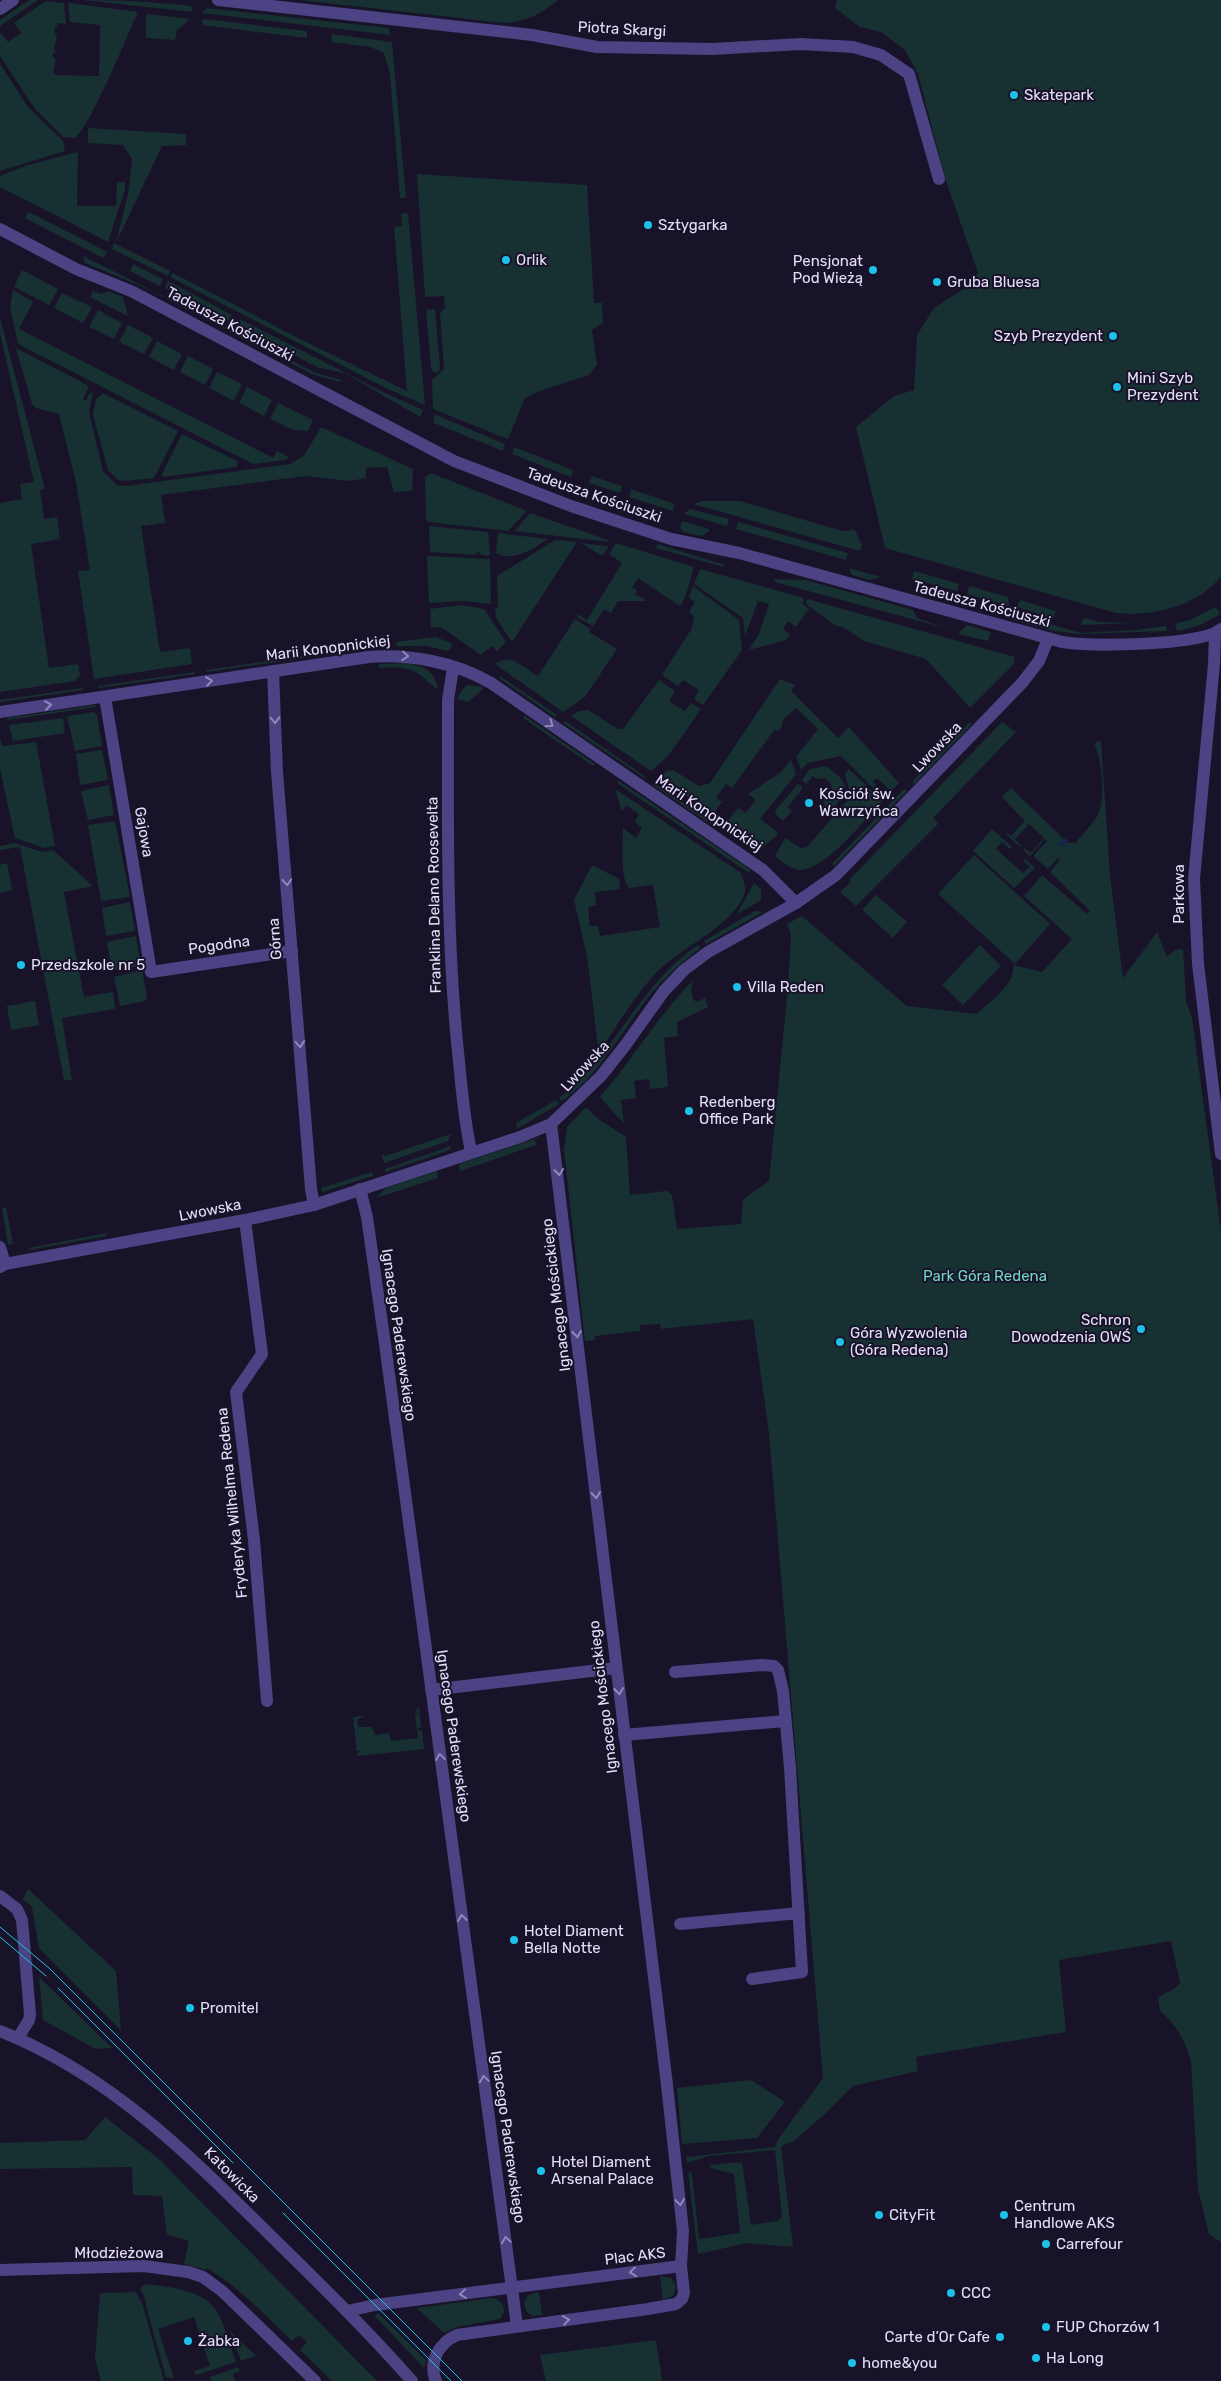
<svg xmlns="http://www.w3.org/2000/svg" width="1221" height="2381" font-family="Rubik,sans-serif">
<rect width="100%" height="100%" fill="#191329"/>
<g fill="#173032">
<path d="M29 0H38L0 26V20Z"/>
<path d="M83 0C119 0 154 2 191 6L193 12Z"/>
<path d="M299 0H558C541 14 526 22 504 23Z"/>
<path d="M837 0H1221V576C1199 606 1152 617 1116 613L885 548 856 427 894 396 914 390 917 335 934 308 970 285 967 281 978 273 945 178 918 74 905 50 881 32 860 27 835 8Z"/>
<path d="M46 1 64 3 66 24 57 23V26L55 27V34L57 35 54 50H56L52 55 56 61 53 72 56 75 99 76 100 25 70 22 68 3 138 12C128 34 90 127 75 138L63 137 35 109 0 56V32L8 42 21 33 14 23Z"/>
<path d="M207 8 388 28 391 35 202 13Z"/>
<path d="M146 14 190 19 177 30 175 40 146 38Z"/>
<path d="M203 19 307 31V38L202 25Z"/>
<path d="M331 34 392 42 406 198H400L390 74 384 53 370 47 332 42Z"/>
<path d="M0 64 28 107 63 141 65 151 0 171Z"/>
<path d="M88 128 186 134V145L162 146 116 243 128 194 132 159 123 145 88 143Z"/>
<path d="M78 152 77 206H116L117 182H125V189L108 242 0 187V176L28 165Z"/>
<path d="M417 174 587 185 594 303H602L603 323 592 330 597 365 589 375 540 391 525 398 508 439 433 409 432 380 444 369 440 313 445 308 444 296 425 297Z"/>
<path d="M29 212 107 252 103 258 25 218Z"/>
<path d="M408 213 425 405 388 389 170 277 173 273 304 341 407 391 394 227 402 226 401 214Z"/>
<path d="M114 243 170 271 168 276 112 249Z"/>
<path d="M83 256 316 373 341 380 340 382 312 374 148 289 85 263Z"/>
<path d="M133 264 163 279 160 286 130 271Z"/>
<path d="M22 270 58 289 49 305 14 287Z"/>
<path d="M168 281 232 315 228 321 165 288Z"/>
<path d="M13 290 33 302 19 329 273 458 277 451 289 457 285 460 253 464 18 344 10 307Z"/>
<path d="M93 291 101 294 108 291 123 297 128 316 90 297Z"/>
<path d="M62 293 92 307 83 323 54 308Z"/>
<path d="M435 309 440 368 438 373 432 371 431 367 426 310Z"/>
<path d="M98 310 122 323 114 339 89 327Z"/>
<path d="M0 318 45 489 40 490 44 519 57 517 60 539 31 544 49 668 78 664 80 675 75 681 0 692V503L22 499 20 484 34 482 0 333Z"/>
<path d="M240 319 385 393 423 410 420 417 345 373 319 368 237 325Z"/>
<path d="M128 325 153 338 144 354 119 342Z"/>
<path d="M157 341 182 354 174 370 149 357Z"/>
<path d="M16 348 89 386 83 399 86 401 90 393 93 392 89 412 103 471 117 485 126 486 290 464 304 456 321 427 413 469 412 491 394 492 387 467 366 468V478L350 481 305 476 161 495 165 523 141 526 160 652 190 648 192 664 94 679 78 571 90 570 76 482 59 414 36 408 32 404Z"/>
<path d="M188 356 213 369 205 385 180 372Z"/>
<path d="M217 372 242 384 234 401 209 388Z"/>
<path d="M247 387 272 400 264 416 239 403Z"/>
<path d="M103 393 178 431 154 478 124 481 118 480 108 470 93 415 96 399Z"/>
<path d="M278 403 313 420 308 431 293 430 270 419Z"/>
<path d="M434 414 505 444 503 451 434 423Z"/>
<path d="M182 434 237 461 238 464 236 467 163 477 162 474Z"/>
<path d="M514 447 573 470 571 477 512 454Z"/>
<path d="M431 473 527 511 508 531 429 522 426 520 425 477Z"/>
<path d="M592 476 622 486 620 493 589 483Z"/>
<path d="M631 489 675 504 673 511 629 497Z"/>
<path d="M703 501H740L839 530 848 531 854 529 862 545 860 551 693 504Z"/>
<path d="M690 509 729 519 727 526 684 514Z"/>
<path d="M530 513 608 540 610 542 515 531Z"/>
<path d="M682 521 709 529V531L702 536 683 532 680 527Z"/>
<path d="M738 522 848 553 846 560 736 529Z"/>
<path d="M429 526 488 532 490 554 488 556 481 555 478 551 476 555 430 552Z"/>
<path d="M498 533 548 539C534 548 513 563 496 553Z"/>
<path d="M555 540 577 542 512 642 496 618 495 608 498 607 497 576Z"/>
<path d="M581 543 607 546 608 548 602 556Z"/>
<path d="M616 543 694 567 685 598 680 606 638 578 632 587 637 591 635 594 647 601H618L611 613 604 609 593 626 577 617 578 614 587 620 622 563 609 554Z"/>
<path d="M657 544 725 565 724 567 656 548Z"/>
<path d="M429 556 490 559 491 604 464 601 429 603 427 557Z"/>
<path d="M849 568 881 577 870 580 852 575Z"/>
<path d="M700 569 804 598 802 603 809 609 796 627 788 621 783 629 790 635 786 640 749 650 759 634 769 604 758 601 745 636 743 618 694 584Z"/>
<path d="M914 571 959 584 957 591 912 579Z"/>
<path d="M774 579 806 580 913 610 917 618 945 628 775 582Z"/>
<path d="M693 586 739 620 742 650 703 705 694 699 699 690 683 680 678 686 662 675 692 628 694 616 689 612 695 602 689 598Z"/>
<path d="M969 586 1008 597 1009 606 967 594Z"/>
<path d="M807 599 1015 657 1014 664 970 708 926 659 864 641 843 627 836 626 806 604Z"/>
<path d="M1020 600 1056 611 1053 618 1017 607Z"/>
<path d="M461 605 484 609 506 642 497 651 492 646 481 655 441 627 431 628 430 609Z"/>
<path d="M1215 607 1221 613C1208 622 1193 629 1177 631L1175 624 1190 620Z"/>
<path d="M1015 614 1081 633 1137 630 1166 626 1167 631 1077 634 1050 630 1013 620Z"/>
<path d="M1083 618 1099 622 1137 623 1081 625Z"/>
<path d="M575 619 590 629 589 632 617 649 585 697 563 712 495 664C511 652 524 668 538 676Z"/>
<path d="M967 625 991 632 988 641 958 634Z"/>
<path d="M436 637 453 644 449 651 426 646H397L396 642Z"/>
<path d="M302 656 303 658 207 672 206 670Z"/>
<path d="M405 663C424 666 434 670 438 689 430 685 426 679 419 674 408 667 392 667 379 668V664Z"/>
<path d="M195 672V674L99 688V686Z"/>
<path d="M500 676 557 715 555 717 499 678Z"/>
<path d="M780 679 795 685 791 691 838 738 849 727 899 783 891 791 877 778 873 782 876 785 873 788 841 756 808 763 801 770 796 757 818 729 796 708 782 721 783 724 779 731 775 729 732 788 726 784 716 798 722 802 713 814 660 778 666 771 673 770 699 786 710 783Z"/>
<path d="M659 680 675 691 669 701 685 711 691 703 701 709 668 756 651 771 571 716 579 711 588 710 618 729H623Z"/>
<path d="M468 685 482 687 483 689 468 702 457 699 462 690Z"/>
<path d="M83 688V690L0 702V700Z"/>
<path d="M96 705V707L7 720V718Z"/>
<path d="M94 712 97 715 102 746 75 751 67 716Z"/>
<path d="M525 716 595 764 593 766 523 718Z"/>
<path d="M63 718 65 733 13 741 9 725Z"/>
<path d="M565 721 646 777 644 778 563 723Z"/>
<path d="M970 722 972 724 914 784 912 782Z"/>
<path d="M1002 722 1016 732 933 818 938 824 856 906 840 892 851 882 849 880Z"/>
<path d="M0 738 2 746 36 742 55 846 44 848 15 838 0 769Z"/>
<path d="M1098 741H1101L1110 875 1123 978 1157 932 1167 957 1175 950 1183 949 1186 1001 1192 1018 1221 1232V2242L1209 2234 1198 2189 1191 2061C1185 2040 1177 2026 1160 2011L1158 1997 1174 1989 1180 1983 1171 1941 1059 1960 1066 2032 916 2057 918 2071 853 2086 827 2112 794 2141 781 2146 793 2247 747 2243 698 2254 688 2172 692 2173 699 2239 740 2233 734 2174 711 2168 709 2165 742 2162 751 2225 778 2221 782 2216 775 2150 708 2156 687 2163 686 2157 776 2147 777 2141 823 2078 769 1433 753 1319 661 1329 660 1324 640 1325V1331L595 1336V1340L585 1341 564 1149 567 1127 586 1107 597 1118 626 1137 630 1195 667 1191 672 1195 677 1229 741 1224 743 1199 769 1181 788 987 791 934 787 924 802 916 907 1006 977 1014C989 1002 1016 985 1013 965L1042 972 1072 939 1024 896 1042 875 1087 914 1090 911 1050 872 1060 859 1058 858 1048 869 1033 856 1047 841 1045 839 1030 856 1023 850 1024 848 1031 853 1044 838 1029 824 1015 839 1021 845 1020 847 1006 834 1007 833 1011 836 1025 821 1002 797 1011 788 1068 843H1076C1081 835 1097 820 1099 812 1105 797 1102 757 1094 744Z"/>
<path d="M102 750 108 780 80 785 76 754Z"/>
<path d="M791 760 796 774 760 819 777 831V835L762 848 726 823 738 808 746 813 756 800 748 794 780 773Z"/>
<path d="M826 766 840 777 845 786 841 799 828 815 821 810 825 804 823 802 832 790 831 784 825 778 817 779 813 776 806 784 802 780 810 769Z"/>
<path d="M849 769 867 786 849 790 845 773Z"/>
<path d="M619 781 751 870 749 873 617 783Z"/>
<path d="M654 783 709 820 707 822 653 785Z"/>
<path d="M798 784 803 788 788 807 792 811 783 821 777 816 775 811Z"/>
<path d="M109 785 114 815 88 820 81 791Z"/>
<path d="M615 789 741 873C743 880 747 887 744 895 730 929 679 947 653 976 634 998 618 1024 602 1048L598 1047 587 956 574 900 591 867 594 866 619 879 620 889 595 892 596 905 588 908 590 926H598L600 936 660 927 653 885 629 888C620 880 623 842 623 828L636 838 642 828 635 822 639 814 626 805 622 812Z"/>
<path d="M870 789 882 801C866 818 820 878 795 869 788 867 781 861 775 856L785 838 801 848 807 847 852 795Z"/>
<path d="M904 789 907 791 834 866 832 864Z"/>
<path d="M115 821 130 897 101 901 88 825Z"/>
<path d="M992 829 1012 847 1010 849 1002 842 996 849 1023 873 1030 867 1023 860 1024 858 1035 868 1014 888 973 851Z"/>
<path d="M15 843 42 852 53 850 93 886 64 892 84 997 113 992 115 1009 62 1018 72 1080H64L20 847 0 850V846Z"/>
<path d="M974 855 1050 924 1015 964 938 894Z"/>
<path d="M7 863 12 890 0 893V865Z"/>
<path d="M754 883 761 889V900L737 914Z"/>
<path d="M876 895 907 922 893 938 862 910Z"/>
<path d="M130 902 135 931 106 936 102 908Z"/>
<path d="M755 911 763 912 706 944 704 941Z"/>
<path d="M136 936 141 966 112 970 107 942Z"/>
<path d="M698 945 700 948C682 962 665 977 650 995 621 1032 601 1073 562 1101L559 1098C615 1055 639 984 698 945Z"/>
<path d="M980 945 1001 966 963 1005 942 985Z"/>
<path d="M142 970 147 997 145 1001 120 1006 114 977Z"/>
<path d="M693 980C691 988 690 997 696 1002L705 998 708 1007 677 1022 678 1036 664 1038 668 1087 650 1089 649 1079 634 1081 636 1098 621 1100 624 1124 600 1097C633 1059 658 1016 693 980Z"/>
<path d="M35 1001 39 1025 11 1030 7 1006Z"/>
<path d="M556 1100 559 1104 517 1129 516 1123Z"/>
<path d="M451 1134 448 1141 384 1163 382 1155 384 1154 385 1156Z"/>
<path d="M535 1139 536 1145 460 1171 459 1164Z"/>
<path d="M451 1146V1149L447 1151 386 1172 385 1169Z"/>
<path d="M437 1171 438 1178 376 1198 386 1188Z"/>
<path d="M372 1172 373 1176 322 1192 321 1188Z"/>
<path d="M6 1207 13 1244 8 1245 2 1208Z"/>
<path d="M107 1233V1236L29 1250V1248Z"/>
<path d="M419 1708 421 1727 418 1728V1731L422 1730 424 1749 358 1756 357 1753 362 1751H357L353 1717 364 1716 357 1720 358 1727H372L375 1735 389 1733 391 1741 418 1738 415 1714H417L416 1709Z"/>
<path d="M28 1889 116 1971 121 2030 39 1948 32 1907 23 1899Z"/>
<path d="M39 1977 112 2048 96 2049 43 2020Z"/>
<path d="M751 2080 785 2102 757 2138 682 2144 677 2088Z"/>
<path d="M105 2117 159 2159 377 2381H332L300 2350 307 2342 299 2335 292 2341C265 2315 240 2288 207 2268L206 2270 184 2264 189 2241 167 2235 162 2196 133 2195 132 2167 0 2169V2143L85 2140Z"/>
<path d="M660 2276 671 2278 676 2286 673 2296 663 2300Z"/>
<path d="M145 2284C169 2287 205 2289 218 2314 226 2328 230 2347 236 2362L196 2375 194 2371 210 2366 194 2317 158 2329 174 2378 166 2377 146 2306V2301L140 2288Z"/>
<path d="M136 2292 142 2303 164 2381H101L95 2359 100 2293Z"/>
<path d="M539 2292 542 2315 533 2316 526 2311 524 2303 528 2295Z"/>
<path d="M492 2298C503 2300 508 2310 500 2319L457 2327 444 2333 417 2308Z"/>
<path d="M378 2313 426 2360 424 2368 375 2316Z"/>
<path d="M230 2331 256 2356 241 2361Z"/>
<path d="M656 2340 662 2381H546L540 2355Z"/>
<path d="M238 2367 240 2371 233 2374 235 2381H211L210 2377Z"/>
</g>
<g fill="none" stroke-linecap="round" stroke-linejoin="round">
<path stroke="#14244b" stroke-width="5" d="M1061 844 1065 841"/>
<g stroke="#4b4383" stroke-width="12">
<path d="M218 0 532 35 597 47 712 49 801 44 853 47 881 55 909 74 939 179"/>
<path d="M0 9 13 0"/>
<path d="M0 229 76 269 131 291 454 461 571 506 671 539 739 553 1062 642C1096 647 1184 645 1215 633"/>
<path d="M453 668 448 700C448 814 446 928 457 1042 461 1079 463 1115 471 1151"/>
<path d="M273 671 277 772 311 1189 314 1205"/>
<path d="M105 697 151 972 292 951"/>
<path d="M0 712 369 657C410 654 455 662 491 683L763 870 796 903"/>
<path d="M360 1189 367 1217 385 1344 517 2326"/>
<path d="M245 1220 262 1354 236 1392 254 1540 267 1701"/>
<path d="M0 1247 5 1264"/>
<path d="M0 1267 5 1264 245 1220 314 1205 520 1137 551 1124 601 1076 624 1047 664 991 684 970 708 952 796 903 836 875 1022 683 1039 661 1048 639"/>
<path d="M675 1672 762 1665 774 1666 778 1670 783 1691 790 1768 802 1972 752 1979"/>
<path d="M431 1690 616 1668"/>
<path d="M624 1735 785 1721"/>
<path d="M0 1896 17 1909 22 1920 30 2014 29 2020 18 2038"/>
<path d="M680 1924 799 1913"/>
<path d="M0 2270 144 2266 188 2272 203 2277 222 2291 315 2381"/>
<path d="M347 2311 375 2305 681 2266"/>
<path d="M436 2381C428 2362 439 2343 457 2335L648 2309 676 2304 682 2299 684 2293 681 2266 683 2231 667 2085 551 1124"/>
</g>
<g stroke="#4b4383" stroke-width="12">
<path d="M1221 629 1215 633 1214 664 1194 879 1198 964 1221 1154"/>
<path d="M0 2031C110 2075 187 2153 270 2235 318 2282 367 2330 412 2381"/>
</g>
<g stroke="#1dc1e9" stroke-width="1">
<path d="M0 1927 49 1968 462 2381"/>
<path d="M0 1937 46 1976"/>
<path d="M58 1988 233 2163"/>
<path d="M283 2213 451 2381"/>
</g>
</g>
<defs><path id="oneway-chevron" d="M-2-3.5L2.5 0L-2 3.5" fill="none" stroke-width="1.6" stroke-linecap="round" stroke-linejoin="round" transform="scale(1.25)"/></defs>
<g stroke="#9089b9">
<use href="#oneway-chevron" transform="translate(405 656) rotate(6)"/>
<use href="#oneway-chevron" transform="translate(209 681) rotate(-8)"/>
<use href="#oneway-chevron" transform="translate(48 705) rotate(-8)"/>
<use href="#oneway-chevron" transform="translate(275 720) rotate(88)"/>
<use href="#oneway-chevron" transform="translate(550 724) rotate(34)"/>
<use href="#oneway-chevron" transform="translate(287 882) rotate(86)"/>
<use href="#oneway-chevron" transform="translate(300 1044) rotate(85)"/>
<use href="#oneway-chevron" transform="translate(559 1172) rotate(83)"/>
<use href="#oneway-chevron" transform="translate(577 1334) rotate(83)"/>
<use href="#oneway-chevron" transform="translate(596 1495) rotate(83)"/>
<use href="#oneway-chevron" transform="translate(619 1691) rotate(84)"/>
<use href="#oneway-chevron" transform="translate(440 1757) rotate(-98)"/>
<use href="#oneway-chevron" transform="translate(462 1918) rotate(-98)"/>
<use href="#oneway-chevron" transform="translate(484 2079) rotate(-98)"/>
<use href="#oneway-chevron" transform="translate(680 2202) rotate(83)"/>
<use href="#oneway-chevron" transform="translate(506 2240) rotate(-98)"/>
<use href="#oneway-chevron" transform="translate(633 2272) rotate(173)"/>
<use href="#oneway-chevron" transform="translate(463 2294) rotate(173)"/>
<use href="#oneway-chevron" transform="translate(566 2320) rotate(-8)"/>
</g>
<g fill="#1dc1e9" stroke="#191329" stroke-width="2">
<circle cx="1014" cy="95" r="5"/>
<circle cx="648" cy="225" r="5"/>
<circle cx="506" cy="260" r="5"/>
<circle cx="873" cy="270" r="5"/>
<circle cx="937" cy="282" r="5"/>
<circle cx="1113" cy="336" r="5"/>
<circle cx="1117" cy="387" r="5"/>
<circle cx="809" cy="803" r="5"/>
<circle cx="21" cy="965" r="5"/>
<circle cx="737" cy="987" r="5"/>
<circle cx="689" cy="1111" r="5"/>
<circle cx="1141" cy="1329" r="5"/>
<circle cx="840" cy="1342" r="5"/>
<circle cx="514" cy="1940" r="5"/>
<circle cx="190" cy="2008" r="5"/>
<circle cx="541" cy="2171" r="5"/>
<circle cx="879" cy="2215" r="5"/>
<circle cx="1004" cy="2215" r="5"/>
<circle cx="1046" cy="2244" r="5"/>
<circle cx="951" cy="2293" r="5"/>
<circle cx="1046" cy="2327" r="5"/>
<circle cx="1000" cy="2337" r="5"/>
<circle cx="188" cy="2341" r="5"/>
<circle cx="1036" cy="2358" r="5"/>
<circle cx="852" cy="2363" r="5"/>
</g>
<g text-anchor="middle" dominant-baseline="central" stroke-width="4" stroke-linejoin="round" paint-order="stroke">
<g font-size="15" fill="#e4defc" stroke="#191329">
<text transform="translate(622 29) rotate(3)">Piotra Skargi</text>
<text transform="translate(230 324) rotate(28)">Tadeusza Kościuszki</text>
<text transform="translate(594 495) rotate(19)">Tadeusza Kościuszki</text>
<text transform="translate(982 604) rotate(15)">Tadeusza Kościuszki</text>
<text transform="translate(328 648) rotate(-7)">Marii Konopnickiej</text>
<text transform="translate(937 747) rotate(-46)">Lwowska</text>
<text transform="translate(709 813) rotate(34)">Marii Konopnickiej</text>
<text transform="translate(144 832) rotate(80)">Gajowa</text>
<text transform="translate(1179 894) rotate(-90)">Parkowa</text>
<text transform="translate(434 895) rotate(-91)">Franklina Delano Roosevelta</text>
<text transform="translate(275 939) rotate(-94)">Górna</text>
<text transform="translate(219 945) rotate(-8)">Pogodna</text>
<text transform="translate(585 1066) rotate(-47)">Lwowska</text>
<text transform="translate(210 1210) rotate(-11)">Lwowska</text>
<text transform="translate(556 1295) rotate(-97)">Ignacego Mościckiego</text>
<text transform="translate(399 1335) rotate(82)">Ignacego Paderewskiego</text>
<text transform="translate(232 1503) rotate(-96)">Fryderyka Wilhelma Redena</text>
<text transform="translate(603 1697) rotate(-97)">Ignacego Mościckiego</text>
<text transform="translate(454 1736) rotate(82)">Ignacego Paderewskiego</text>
<text transform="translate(508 2137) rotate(82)">Ignacego Paderewskiego</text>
<text transform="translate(232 2175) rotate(45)">Katowicka</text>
<text x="119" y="2253">Młodzieżowa</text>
<text transform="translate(635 2256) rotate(-7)">Plac AKS</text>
</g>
<g font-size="15" fill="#e4defc" stroke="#191329" text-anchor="start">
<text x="1024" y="95">Skatepark</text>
<text x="658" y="225">Sztygarka</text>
<text x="516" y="260">Orlik</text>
<text x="863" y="261" text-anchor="end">Pensjonat<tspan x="863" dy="17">Pod Wieżą</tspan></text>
<text x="947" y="282">Gruba Bluesa</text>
<text x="1103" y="336" text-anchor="end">Szyb Prezydent</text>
<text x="1127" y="378">Mini Szyb<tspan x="1127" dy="17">Prezydent</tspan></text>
<text x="819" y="794">Kościół św.<tspan x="819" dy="17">Wawrzyńca</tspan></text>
<text x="31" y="965">Przedszkole nr 5</text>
<text x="747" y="987">Villa Reden</text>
<text x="699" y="1102">Redenberg<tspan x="699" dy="17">Office Park</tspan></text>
<text x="1131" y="1320" text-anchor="end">Schron<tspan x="1131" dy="17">Dowodzenia OWŚ</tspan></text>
<text x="850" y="1333">Góra Wyzwolenia<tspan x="850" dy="17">(Góra Redena)</tspan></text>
<text x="524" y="1931">Hotel Diament<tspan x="524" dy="17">Bella Notte</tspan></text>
<text x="200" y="2008">Promitel</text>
<text x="551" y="2162">Hotel Diament<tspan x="551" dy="17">Arsenal Palace</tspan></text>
<text x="1014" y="2206">Centrum<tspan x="1014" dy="17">Handlowe AKS</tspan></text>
<text x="889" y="2215">CityFit</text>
<text x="1056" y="2244">Carrefour</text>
<text x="961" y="2293">CCC</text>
<text x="1056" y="2327">FUP Chorzów 1</text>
<text x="990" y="2337" text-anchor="end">Carte d’Or Cafe</text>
<text x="198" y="2341">Żabka</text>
<text x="1046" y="2358">Ha Long</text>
<text x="862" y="2363">home&amp;you</text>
</g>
<g font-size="15" fill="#70d6c6" stroke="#191329">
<text x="985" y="1276">Park Góra Redena</text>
</g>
</g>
</svg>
